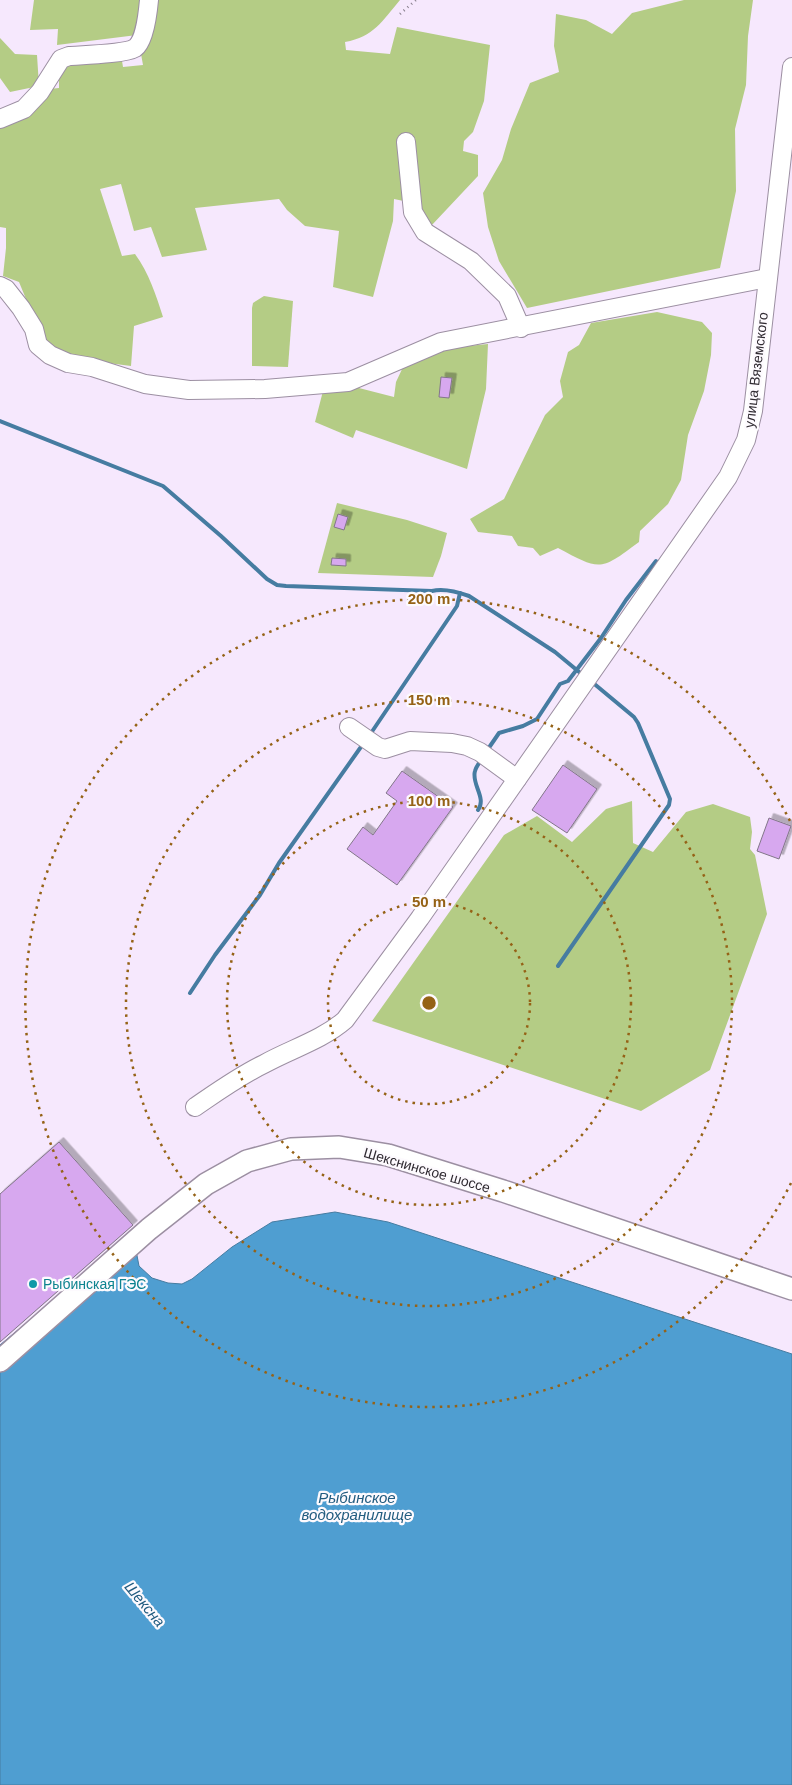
<svg xmlns="http://www.w3.org/2000/svg" width="792" height="1785" font-family="Arial,sans-serif">
<defs>
<filter id="shadow"><feDropShadow dx="4.5" dy="-4.5" stdDeviation="0" flood-color="#0004"/></filter>
</defs>
<rect width="100%" height="100%" fill="#f6e8fd"/>
<g fill="#b4cc85">
<path d="M34 0H144L137 35 57 45 58 29 30 30Z"/>
<path d="M153 0H400C382 21 374 37 345 42L346 50 390 54 397 27 490 45 484 101 473 132 464 141 463 151 478 155V176L431 226 418 204 394 199 393 221 373 297 333 287 339 231 305 226 287 210 279 199 195 208 207 250 162 257 151 227 134 231 121 184 100 189 122 256 135 254C149 273 156 295 163 317L134 326 131 366 108 363 61 353 43 340 19 282 3 276 6 248V228L0 227V125L49 89 59 88V62L121 55 123 67 143 65 141 54 147 35Z"/>
<path d="M684 0H753L748 36 746 85 735 129 736 191 720 268 527 308 499 261 488 227 483 193 502 160 511 129 530 83 559 72 554 46 556 14 586 20 612 34 632 13Z"/>
<path d="M0 38 15 54 37 55 39 86 10 92 0 78Z"/>
<path d="M264 296 293 301 288 367 252 366V308L253 303Z"/>
<path d="M657 312 702 322 712 333 711 355 704 391 688 435 681 480 668 504 640 531 639 542C600 571 601 571 558 548L540 556 533 548 518 546 512 536 478 532 470 519 504 499 545 415 563 397 560 381 568 352 579 345 591 323Z"/>
<path d="M488 344 486 389 467 469 356 430 353 438 315 422 323 391 355 387 394 397 396 382 404 365 448 348Z"/>
<path d="M337 503 407 520 447 533 441 556 433 577 318 573Z"/>
<path d="M632 801 633 843 653 852 686 812 713 804 750 817 752 832 750 849 755 855 767 914 710 1070 641 1111 372 1021 504 835 537 816 572 842 606 809Z"/>
</g>
<path fill="#4f9ed1" stroke="#467ca1" d="M335 1212 388 1222 792 1354V1785H0V1345L123 1242 135 1245 139 1266 152 1278 168 1283 182 1284 192 1279 232 1247 272 1222Z"/>
<g fill="none" stroke-linecap="round" stroke-linejoin="round">
<g stroke="#467ca1" stroke-width="4">
<path d="M0 421 163 486 221 536 267 579 277 585 286 586 432 591C444 588 458 592 469 596L555 652 584 676"/>
<path d="M369 736 457 606 460 593"/>
<path d="M486 752 499 733 523 726 537 719 560 684 568 681 601 638 626 600 656 561"/>
<path d="M478 810C487 798 471 784 475 771 476 767 479 763 481 760"/>
<path d="M558 966 669 805 670 799 638 723 634 717 592 682"/>
<path d="M190 993 215 955 260 895 279 863 363 744"/>
</g>
</g>
<g fill="#d7a8ef" stroke="#827689" filter="url(#shadow)">
<path d="M441 377 452 378 449 398 439 397Z"/>
<path d="M338 514 348 517 344 530 334 527Z"/>
<path d="M332 558 346 559V566L331 565Z"/>
<path d="M563 765 597 789 567 833 532 810Z"/>
<path d="M402 771 453 807 397 885 347 849 363 827 373 835 397 801 386 793Z"/>
<path d="M769 818 791 826 779 859 757 851Z"/>
<path d="M59 1142 133 1225 0 1342V1194Z"/>
</g>
<g fill="none" stroke-linecap="round" stroke-linejoin="round">
<defs>
<g id="minor">
<path d="M0 119 24 109 40 92 61 59 69 56C82 55 125 54 135 48 145 41 148 11 149 0"/>
<path d="M406 142 413 212 425 232 471 261 507 296 521 328"/>
<path d="M0 286 6 289 21 308 34 329 38 345 50 355 68 363 92 367 145 384 189 390 265 389 348 382 441 342 767 278"/>
<path d="M349 727 378 747 385 749 410 741 452 743 467 746 480 752 517 779"/>
<path d="M195 1107C217 1092 239 1076 264 1064 291 1049 322 1040 345 1020L420 918 728 477 746 440 753 411 792 67"/>
</g>
<path id="major" d="M0 1361 149 1229 206 1184 247 1161 291 1149 339 1147 388 1155 503 1191 792 1289"/>
</defs>
<use href="#minor" stroke="#9c8fa2" stroke-width="20"/>
<use href="#major" stroke="#9c8fa2" stroke-width="24"/>
<path stroke="#89808e" stroke-width="2.5" stroke-dasharray="1 4" stroke-linecap="butt" d="M400 14 416 0"/>
<use href="#minor" stroke="#fff" stroke-width="18"/>
<use href="#major" stroke="#fff" stroke-width="21"/>
</g>
<g fill="none" stroke="#956216" stroke-width="2.5" stroke-dasharray="2.5 5">
<circle cx="429" cy="1003" r="101"/>
<circle cx="429" cy="1003" r="202"/>
<circle cx="429" cy="1003" r="303"/>
<path d="M791 1183A404 404 0 1 1 791 823"/>
</g>
<circle fill="#0f9aa8" stroke="#fdfafe" stroke-width="2" cx="33" cy="1284" r="5"/>
<g text-anchor="middle" dominant-baseline="central" stroke-width="4.5" stroke-linejoin="round" paint-order="stroke">
<g font-size="14" fill="#302b32" stroke="#fdfafe">
<text transform="translate(756 370) rotate(-83)">улица Вяземского</text>
<text transform="translate(427 1170) rotate(16)">Шекснинское шоссе</text>
</g>
<g font-size="14" fill="#0d838f" stroke="#fdfafe" text-anchor="start">
<text x="43" y="1284">Рыбинская ГЭС</text>
</g>
<g font-size="15" font-style="italic" fill="#225c80" stroke="#fdfafe">
<text x="357" y="1497">Рыбинское<tspan x="357" dy="17">водохранилище</tspan></text>
<text transform="translate(145 1604) rotate(50)">Шексна</text>
</g>
</g>
<circle cx="429" cy="1003" r="8" fill="#956216" stroke="#fdfafe" stroke-width="2.5"/>
<g font-size="15" text-anchor="middle" font-weight="bold" fill="#956216" stroke="#fdfafe" stroke-width="4.5" stroke-linejoin="round" paint-order="stroke">
<text x="429" y="604">200 m</text>
<text x="429" y="705">150 m</text>
<text x="429" y="806">100 m</text>
<text x="429" y="907">50 m</text>
</g>
</svg>
